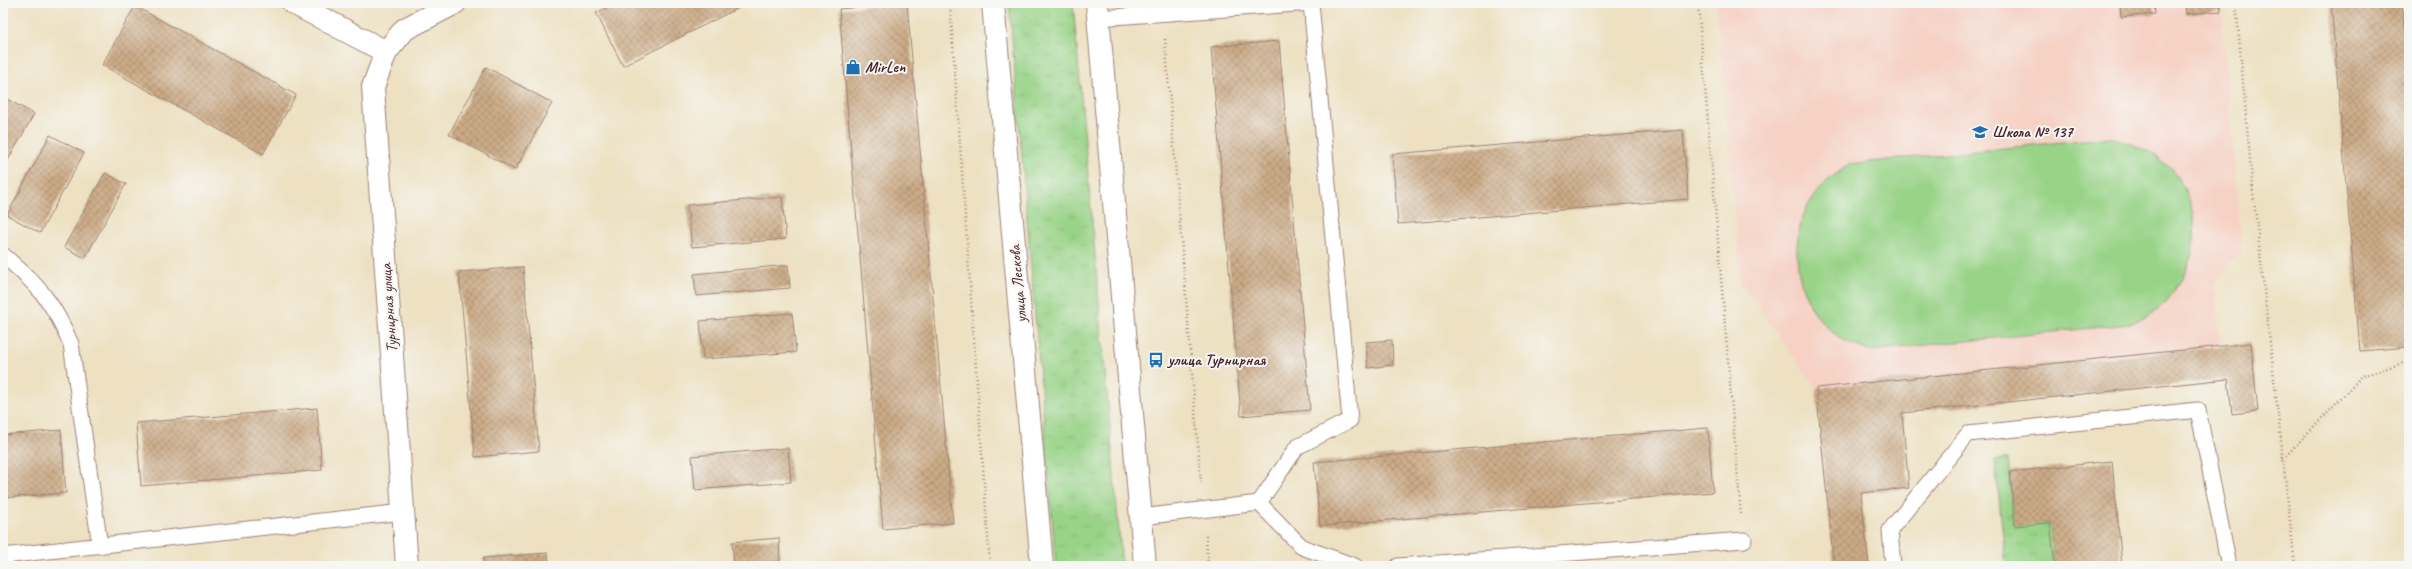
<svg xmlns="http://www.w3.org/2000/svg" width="2412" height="569" font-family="Caveat,sans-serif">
<defs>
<pattern id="grass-tufts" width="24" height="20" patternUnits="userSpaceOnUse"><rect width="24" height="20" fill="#98d387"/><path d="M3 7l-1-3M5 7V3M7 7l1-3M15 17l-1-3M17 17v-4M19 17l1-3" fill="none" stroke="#84b575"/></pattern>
<pattern id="building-cross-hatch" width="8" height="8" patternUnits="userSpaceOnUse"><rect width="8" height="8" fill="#ccac87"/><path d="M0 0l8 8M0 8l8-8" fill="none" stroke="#a88b6f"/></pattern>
</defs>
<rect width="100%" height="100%" fill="#f6f6f2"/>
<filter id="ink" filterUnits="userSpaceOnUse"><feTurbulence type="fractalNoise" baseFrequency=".025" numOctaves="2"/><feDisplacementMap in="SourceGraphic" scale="8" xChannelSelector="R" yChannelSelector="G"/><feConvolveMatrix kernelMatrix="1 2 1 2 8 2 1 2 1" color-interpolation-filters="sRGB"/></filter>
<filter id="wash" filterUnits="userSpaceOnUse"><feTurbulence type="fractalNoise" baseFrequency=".012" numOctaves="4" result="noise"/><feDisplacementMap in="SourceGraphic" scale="16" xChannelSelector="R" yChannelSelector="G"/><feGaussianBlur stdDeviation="0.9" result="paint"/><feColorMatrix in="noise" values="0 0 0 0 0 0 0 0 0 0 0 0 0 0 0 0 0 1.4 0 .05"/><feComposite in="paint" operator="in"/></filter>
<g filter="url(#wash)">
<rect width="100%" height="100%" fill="#ede1c2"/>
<path fill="#f6d2c5" d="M1716 3H2185L2187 14 2221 11 2242 250 2214 283 2220 346 1816 388 1741 283Z"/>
<g fill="url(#grass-tufts)" stroke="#717959">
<path d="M1009 3H1073L1122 566H1056Z"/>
<path d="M2008 459 2015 526 2050 523 2055 566H2006L1995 460Z"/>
</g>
<path fill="#98d387" stroke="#717959" d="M2111 137C2132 144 2153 150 2168 166 2208 208 2200 269 2160 308 2152 315 2140 319 2130 324L1869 351C1859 347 1847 343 1839 337 1791 304 1782 227 1823 185 1831 177 1841 171 1850 164Z"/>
<g id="blocks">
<g fill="url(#building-cross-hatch)">
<path d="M616 3H748L623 66 596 13Z"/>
<path d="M907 3 953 523 883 529 839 9Z"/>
<path d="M2120 3H2154L2155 14 2121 17Z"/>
<path d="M2185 3H2220L2221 11 2186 14Z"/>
<path d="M2331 3H2402L2409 90V347L2360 351Z"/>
<path d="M135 6 296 95 263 154 102 65Z"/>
<path d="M1279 41 1310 410 1241 416 1211 47Z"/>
<path d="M486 67 552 103 515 170 449 134Z"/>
<path d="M3 97 34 114 3 169Z"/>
<path d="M1683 130 1688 199 1398 224 1392 154Z"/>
<path d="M50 135 84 153 40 233 7 215Z"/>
<path d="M105 173 126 184 85 258 64 247Z"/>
<path d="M782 197 786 239 692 247 687 205Z"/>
<path d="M788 265 790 288 696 296 694 274Z"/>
<path d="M523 267 539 451 475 457 459 272Z"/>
<path d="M792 313 796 352 703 359 700 321Z"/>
<path d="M1392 340 1393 365 1368 368 1366 342Z"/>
<path d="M2251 343 2258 411 2232 414 2228 379 1902 413 1909 488 1861 493 1869 566H1834L1816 388Z"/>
<path d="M317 408 322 470 141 486 136 423Z"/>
<path d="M1708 428 1713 492 1320 526 1314 462Z"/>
<path d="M61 430 66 493 3 498V435Z"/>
<path d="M788 448 791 482 695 490 692 456Z"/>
<path d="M2112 461 2122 566H2055L2050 523 2015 526 2010 472Z"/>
<path d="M779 538 780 561 734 565 732 542Z"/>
<path d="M548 553 549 566H484L483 558Z"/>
</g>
</g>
</g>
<g filter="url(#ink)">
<use href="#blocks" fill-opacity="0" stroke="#9c8076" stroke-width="1"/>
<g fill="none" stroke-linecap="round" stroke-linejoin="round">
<defs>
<g id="service">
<path d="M1098 18 1311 3"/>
<path d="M3 255C38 285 53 301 71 344L100 546"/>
<path d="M1259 503 1302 547 1355 566"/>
<path d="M1141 517 1259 503 1297 447 1350 420 1311 3"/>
<path d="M3 556 403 512"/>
<path d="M1398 566 1744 540"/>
<path d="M1893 566 1890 530 1968 434 2198 410 2229 566"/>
</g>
<g id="minor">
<path d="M293 3 386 52"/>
<path d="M407 566 373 87 386 52 405 29 455 3"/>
</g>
<g id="secondary">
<path d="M993 3 1042 566"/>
<path d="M1097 3 1145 566"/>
</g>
</defs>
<use href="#service" stroke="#9c8076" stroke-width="17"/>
<use href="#minor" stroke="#9c8076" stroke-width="24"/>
<use href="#secondary" stroke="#9c8076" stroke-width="24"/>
<g stroke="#9c8076" stroke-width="2.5" stroke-dasharray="1 3" stroke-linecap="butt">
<path d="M950 3 990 566"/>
<path d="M1698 3 1741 515"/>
<path d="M2236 3 2252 182 2295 566"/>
<path d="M1165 39 1201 483"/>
<path d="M2283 459 2362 376 2409 361"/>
<path d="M1206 536 1208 566"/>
</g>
<use href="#service" stroke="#fff" stroke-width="15"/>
<use href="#minor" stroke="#fff" stroke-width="22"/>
<use href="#secondary" stroke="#fff" stroke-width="22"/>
</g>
</g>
<defs>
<symbol id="shop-bare" viewBox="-9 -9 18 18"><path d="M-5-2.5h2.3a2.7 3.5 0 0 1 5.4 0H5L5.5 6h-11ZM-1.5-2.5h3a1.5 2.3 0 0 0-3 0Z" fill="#1f6fb2" stroke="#f6f6f2" stroke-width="2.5" paint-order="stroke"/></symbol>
<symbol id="school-bare" viewBox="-9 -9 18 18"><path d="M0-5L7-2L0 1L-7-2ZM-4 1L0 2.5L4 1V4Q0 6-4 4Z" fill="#1f6fb2" stroke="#f6f6f2" stroke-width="2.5" paint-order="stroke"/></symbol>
<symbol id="bus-bare" viewBox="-9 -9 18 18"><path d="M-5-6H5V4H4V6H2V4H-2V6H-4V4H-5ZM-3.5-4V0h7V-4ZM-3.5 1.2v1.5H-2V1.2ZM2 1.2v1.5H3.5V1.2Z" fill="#1f6fb2" stroke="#f6f6f2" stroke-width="2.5" paint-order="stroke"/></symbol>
</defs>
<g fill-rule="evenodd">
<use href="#shop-bare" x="842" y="56" width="22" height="22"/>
<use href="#school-bare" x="1969" y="121" width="22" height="22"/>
<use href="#bus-bare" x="1145" y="349" width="22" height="22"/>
</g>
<g text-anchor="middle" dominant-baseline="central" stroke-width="4" stroke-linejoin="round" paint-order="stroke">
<g font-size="16" font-weight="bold" fill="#4a1f2b" stroke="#f6f6f2" text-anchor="start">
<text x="865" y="67">MirLen</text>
<text x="1992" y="132">Школа № 137</text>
<text x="1168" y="360">улица Турнирная</text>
</g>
<g font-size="16" fill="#4a1f2b" stroke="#f6f6f2">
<text transform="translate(1018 284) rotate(-95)">улица Лескова</text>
<text transform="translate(389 308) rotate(-94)">Турнирная улица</text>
</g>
</g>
<rect width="2412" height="569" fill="none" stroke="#f6f6f2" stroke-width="16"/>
</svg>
